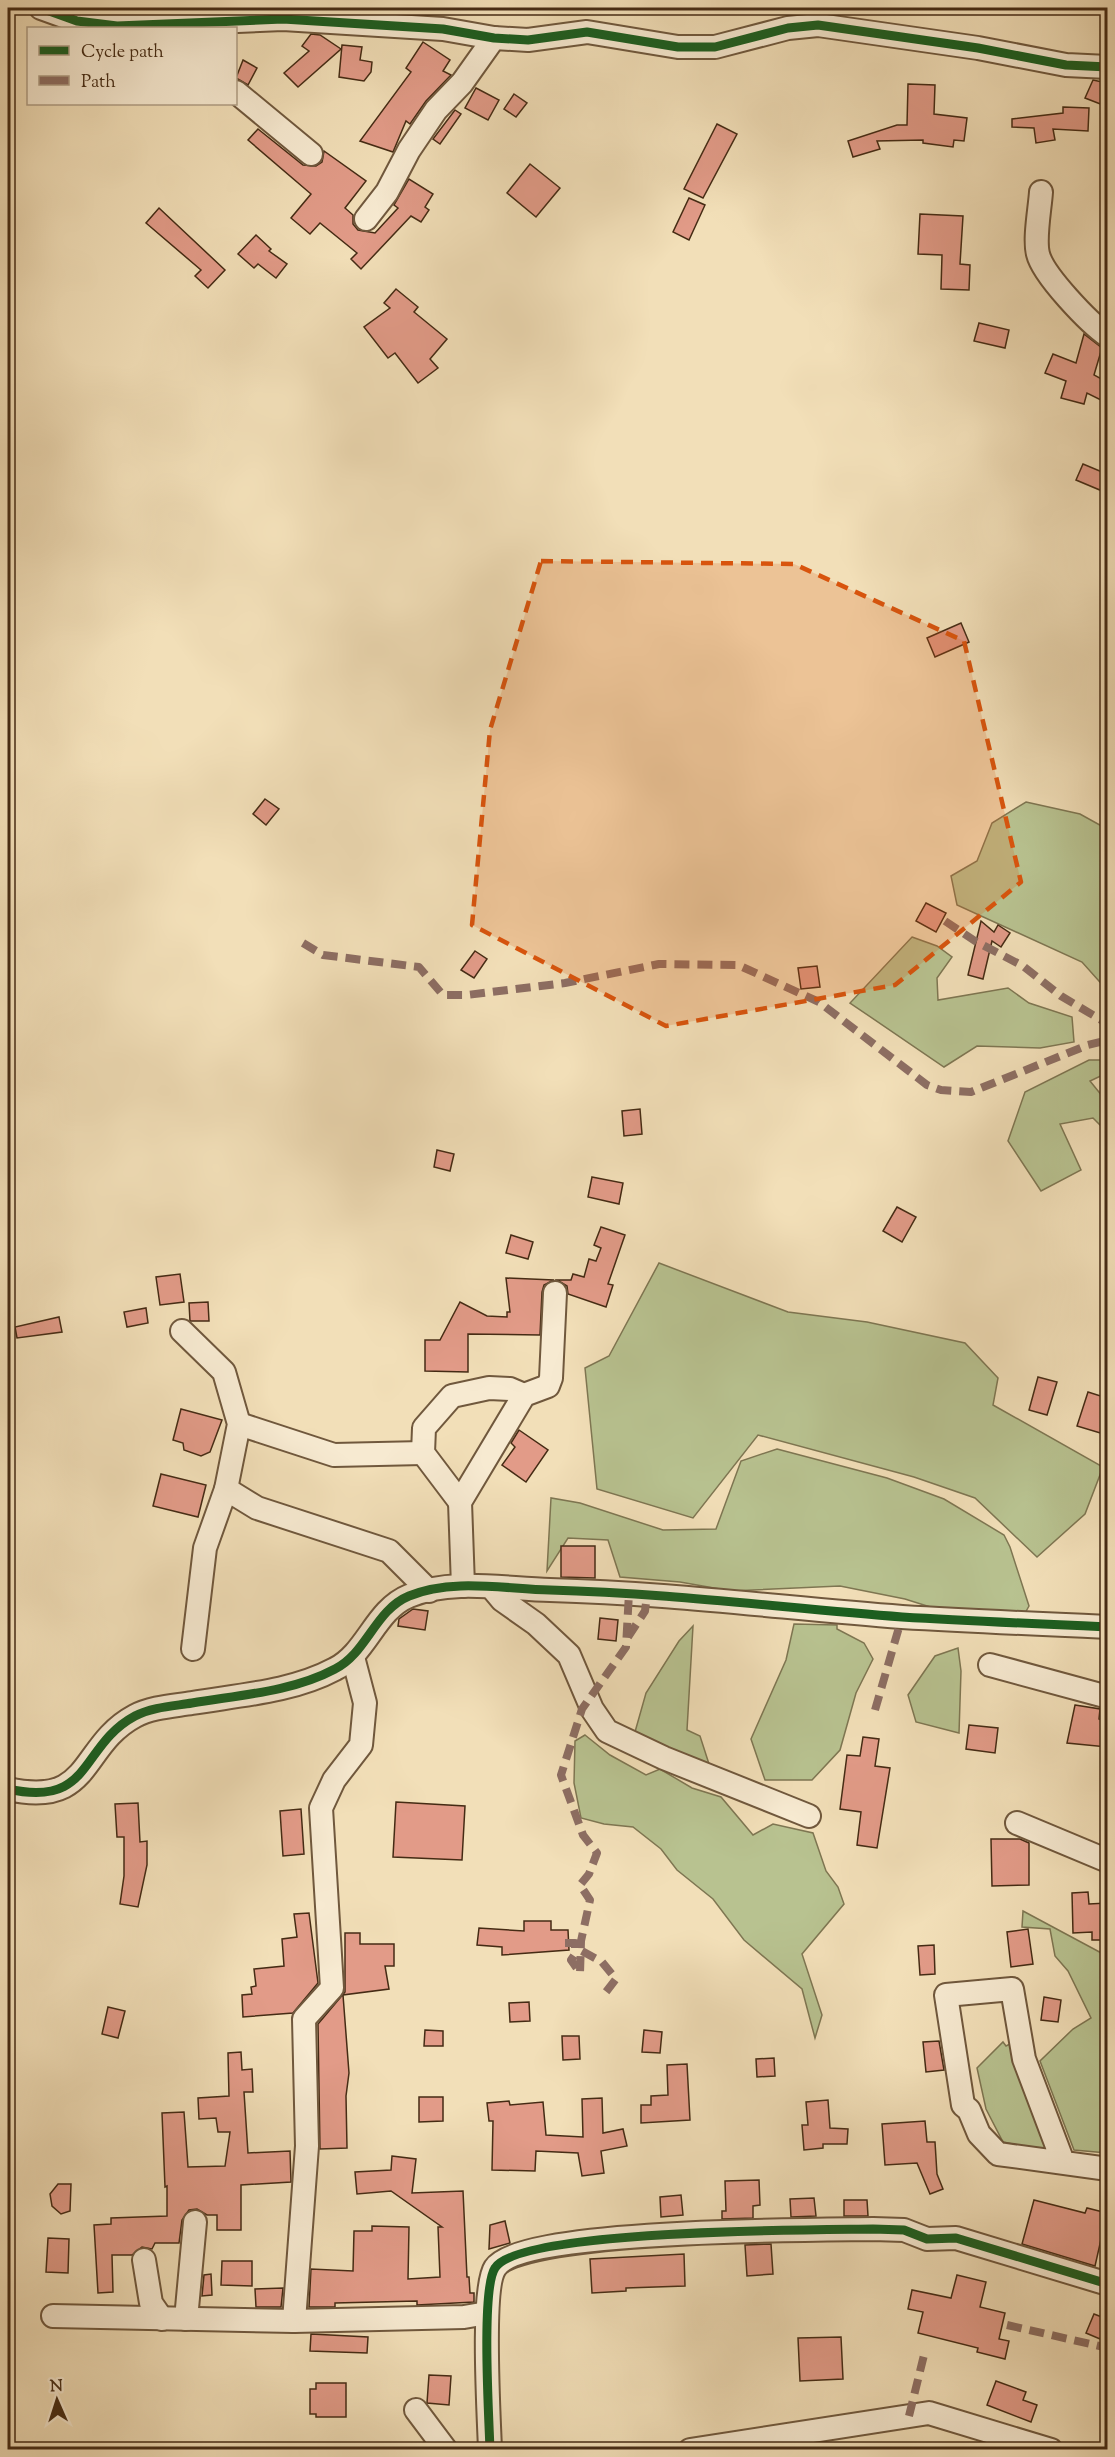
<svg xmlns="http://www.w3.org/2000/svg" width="1115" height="2457" font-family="'Sorts Mill Goudy',serif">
<rect width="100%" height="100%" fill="#f2dfb8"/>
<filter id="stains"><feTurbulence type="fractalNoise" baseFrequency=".00333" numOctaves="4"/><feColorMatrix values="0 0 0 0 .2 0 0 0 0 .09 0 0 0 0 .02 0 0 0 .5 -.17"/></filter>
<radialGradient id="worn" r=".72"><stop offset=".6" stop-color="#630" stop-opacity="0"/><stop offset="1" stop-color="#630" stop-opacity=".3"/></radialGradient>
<g fill="#b8c290" stroke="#7e7652" stroke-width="1.5">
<path d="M1026 802 1080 814 1107 829V990L1082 962 957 905 951 876 977 861 992 823Z"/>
<path d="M912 937 937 946 952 957 937 978 938 1000 1008 988 1029 1003 1072 1017 1074 1042 1040 1048 977 1046 944 1067 850 1003Z"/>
<path d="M1089 1060H1107V1073L1090 1081 1107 1102 1105 1130 1093 1118 1060 1124 1081 1170 1041 1191 1008 1141 1025 1092Z"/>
<path d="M659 1263 788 1312 867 1322 965 1343 998 1378 993 1405 1103 1467 1085 1514 1037 1557 975 1498 914 1477 758 1435 693 1518 597 1489 585 1368 609 1356Z"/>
<path d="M777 1449 887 1478 944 1499 1004 1535 1010 1547 1029 1606 1020 1622 946 1612 905 1599 840 1586 731 1591 680 1582 620 1577 608 1540 568 1538 547 1571 551 1498 580 1503 663 1530 716 1529 741 1461Z"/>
<path d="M794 1624 837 1625V1629L864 1643 873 1659 856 1693 840 1750 812 1780H765L751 1739 786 1660Z"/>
<path d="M693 1626 687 1730 700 1736 709 1764 668 1760 633 1739 646 1693 679 1641Z"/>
<path d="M958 1648 961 1671 959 1733 916 1722 908 1695 935 1656Z"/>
<path d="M585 1735 610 1755 646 1775 660 1769 692 1788 721 1797 753 1835 773 1824 813 1833 826 1871 838 1887 844 1904 802 1954 822 2015 815 2038 802 1989 744 1940 713 1899 677 1870 661 1849 633 1827 604 1824 581 1818 574 1783 575 1741Z"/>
<path d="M1023 1911 1107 1956V2153L1074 2150 1040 2061 1073 2029 1091 2018 1068 1971 1055 1956 1050 1929 1022 1927Z"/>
<path d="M1003 2042 1006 2046 1014 2042 1054 2153 1003 2142 986 2109 977 2068Z"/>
</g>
<g fill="#e29b88" stroke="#452b14" stroke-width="1.5">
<path d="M311 34 320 35 341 49 298 87 284 73 309 51 302 46Z"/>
<path d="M423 42 450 60 443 71 451 75 426 101 410 124 406 121 393 152 360 141 411 72 406 68Z"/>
<path d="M342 45 362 47 360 60 372 62 371 72 364 81 339 77Z"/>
<path d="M243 60 257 68 248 85 236 78Z"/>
<path d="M1093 80 1107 83V96L1103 105 1085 98Z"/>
<path d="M908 84 935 85 934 114 967 118 964 141 954 140 953 147 923 143V140L877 141 880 149 853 157 848 141 897 125H907Z"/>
<path d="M476 88 499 100 488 120 465 108Z"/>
<path d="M514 94 527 103 516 117 504 109Z"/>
<path d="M1063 107 1089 108 1088 131 1053 129 1055 140 1036 143 1034 128 1012 127V119L1063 113Z"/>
<path d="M455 110 461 114 440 144 433 139Z"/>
<path d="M717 124 737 134 703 198 684 189Z"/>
<path d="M258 129 303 165 316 166 322 162 324 151 366 181 345 208 353 215V224L358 230 375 233 398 208 394 205 409 179 433 194 425 207 429 210 421 222 411 216 361 269 351 259 357 253 320 223 310 234 291 218 311 194 248 140Z"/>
<path d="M530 164 560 188 536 217 507 193Z"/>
<path d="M689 198 705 205 689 240 673 232Z"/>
<path d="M159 208 225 270 208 288 195 276 201 270 146 223Z"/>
<path d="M920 214 963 216 960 264 970 265 969 290 941 289 942 255 918 254Z"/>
<path d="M256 235 271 249 269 251 287 264 276 278 258 264 254 268 238 254Z"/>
<path d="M396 289 418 307 414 312 447 339 430 359 438 368 418 383 395 353 388 358 364 327 390 308 384 303Z"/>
<path d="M979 323 1009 330 1005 348 974 341Z"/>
<path d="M1084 334 1102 348 1094 375 1107 382V403L1087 393 1084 404 1061 398 1066 381 1045 373 1053 354 1076 363Z"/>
<path d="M1083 464 1107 474V493L1076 480Z"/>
<path d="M961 623 969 642 935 657 927 638Z"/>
<path d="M265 799 279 809 266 825 253 814Z"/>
<path d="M926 903 946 913 936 932 916 921Z"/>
<path d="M981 921 994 932 998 925 1010 933 1001 947 992 941 983 979 968 975Z"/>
<path d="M475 951 487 959 474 978 461 970Z"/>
<path d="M817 966 820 987 801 989 798 968Z"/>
<path d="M640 1109 642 1134 624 1136 622 1111Z"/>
<path d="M437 1150 454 1154 450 1171 434 1167Z"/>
<path d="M592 1177 623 1183 619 1204 588 1197Z"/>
<path d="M897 1207 916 1217 902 1242 883 1231Z"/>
<path d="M601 1227 625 1235 608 1284 613 1285 606 1307 568 1294 567 1286 557 1280H571L573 1274 584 1277 589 1259 596 1261 601 1248 594 1245Z"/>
<path d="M511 1235 533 1242 528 1259 506 1253Z"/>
<path d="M180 1274 184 1302 160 1305 156 1277Z"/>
<path d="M506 1278 554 1280 544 1285 542 1292 540 1335 468 1334V1372L425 1371V1340H440L460 1302 487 1316 507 1317V1312H510Z"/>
<path d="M208 1302 209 1321H190L189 1303Z"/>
<path d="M146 1308 148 1323 127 1327 124 1312Z"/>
<path d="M59 1317 62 1332 17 1338 15 1327Z"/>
<path d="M1038 1377 1057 1382 1047 1415 1029 1410Z"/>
<path d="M1088 1392 1107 1398V1435L1077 1426Z"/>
<path d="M181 1409 222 1420 210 1452 201 1456 184 1450 183 1443 173 1440Z"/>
<path d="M519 1430 548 1450 526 1482 502 1465 515 1447 511 1443Z"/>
<path d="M161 1474 206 1485 198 1517 153 1506Z"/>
<path d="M561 1546H595V1578L561 1577Z"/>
<path d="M413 1609 428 1611 425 1630 398 1626 399 1619Z"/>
<path d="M600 1618 618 1620 616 1641 598 1639Z"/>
<path d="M1075 1705 1100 1709 1099 1719 1107 1722V1747L1067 1743Z"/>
<path d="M969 1725 998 1728 995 1753 966 1749Z"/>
<path d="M863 1737 879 1739 875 1766 890 1768 877 1848 857 1845 861 1812 840 1809 847 1755 860 1756Z"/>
<path d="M396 1802 465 1806 462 1860 393 1857Z"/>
<path d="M138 1803 140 1842 147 1841V1865L138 1907 120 1904 124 1876V1837H117L115 1804Z"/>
<path d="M301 1809 304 1854 283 1856 280 1811Z"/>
<path d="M991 1839H1020L1029 1843V1885L992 1886Z"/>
<path d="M1088 1892 1089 1904 1107 1903V1940H1092V1932L1073 1933 1072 1893Z"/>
<path d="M309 1913 318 1983 293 2013 243 2017 242 1995 252 1994 251 1987 256 1986 254 1969 284 1966 282 1939 297 1937 294 1914Z"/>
<path d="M524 1921H551V1930H568L569 1950 502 1955V1947L477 1945 479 1928 524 1931Z"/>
<path d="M1028 1929 1033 1964 1011 1967 1007 1932Z"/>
<path d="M345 1933H360V1944H394V1966H385L389 1989 343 1995 349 2073 346 2096 347 2148 320 2149 318 2024 345 1992Z"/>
<path d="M934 1945 935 1974 920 1975 918 1946Z"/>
<path d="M1044 1997 1061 2000 1058 2022 1041 2020Z"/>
<path d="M529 2002 530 2021 510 2022 509 2003Z"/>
<path d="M108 2007 125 2011 118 2038 102 2034Z"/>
<path d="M425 2030 443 2031V2046H424Z"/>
<path d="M644 2030 662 2032 660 2053 642 2052Z"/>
<path d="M562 2036H579L580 2059 563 2060Z"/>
<path d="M939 2041 944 2070 926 2072 923 2042Z"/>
<path d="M241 2052 242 2070 252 2069 253 2092H244L248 2153 290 2151 291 2182 241 2185V2230H217V2215H207L197 2209 189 2210 182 2220 179 2243H155L152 2249 142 2247 132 2255H112L113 2292 98 2293 94 2225 111 2224V2218L167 2216V2186L165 2187 162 2113 184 2112 188 2167 225 2166 230 2132H218L216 2118 199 2119 198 2098 229 2096 228 2053Z"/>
<path d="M774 2058 775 2076 757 2077 756 2059Z"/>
<path d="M687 2064 690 2120 641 2123V2105H651V2096L668 2095 667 2065Z"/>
<path d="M419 2097H443V2121L419 2122Z"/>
<path d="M602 2098 603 2133 623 2129 627 2146 601 2151 604 2173 582 2176 578 2153 536 2151 535 2171 492 2170 493 2121H489L487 2103 509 2101 510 2105 543 2102 546 2135 583 2137 582 2099Z"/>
<path d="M828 2100 830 2128 848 2129 847 2144H823V2148L804 2150 802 2125H808L806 2102Z"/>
<path d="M925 2121 927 2142H935L937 2174 943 2189 930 2194 917 2163 885 2165 882 2124Z"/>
<path d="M392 2156 416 2159 412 2193 463 2191 467 2277H469L470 2293H474V2302L417 2305V2301L335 2303V2307H309L311 2269 353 2271 354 2231H372V2226L409 2227 408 2279 440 2277 438 2227H442L391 2191 357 2194 355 2172 391 2170Z"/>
<path d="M759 2180 760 2205 753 2206V2218L722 2219V2211H726L725 2181Z"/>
<path d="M58 2184H71L70 2211 61 2214 52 2206 50 2194Z"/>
<path d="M681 2195 683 2215 661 2217 660 2197Z"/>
<path d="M814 2198 816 2216 791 2217 790 2199Z"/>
<path d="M844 2200H867L868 2216H844Z"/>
<path d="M1034 2200 1085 2213 1087 2208 1107 2213 1095 2266 1022 2244Z"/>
<path d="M505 2221 510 2243 489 2249 490 2225Z"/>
<path d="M48 2238 69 2239 68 2273 46 2272Z"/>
<path d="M771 2244 773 2274 747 2276 745 2245Z"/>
<path d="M684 2254 685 2286 626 2288V2291L592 2293 590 2259Z"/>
<path d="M222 2261H252V2286L221 2285Z"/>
<path d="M211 2274 212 2295 202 2296 204 2275Z"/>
<path d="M957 2275 986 2282 980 2307 1005 2313 999 2339 1009 2341 1005 2359 977 2352 978 2348 918 2333 923 2312 908 2309 912 2290 951 2298Z"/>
<path d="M283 2288 281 2307H256L255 2289Z"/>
<path d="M1094 2314 1107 2319 1100 2339 1086 2333Z"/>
<path d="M311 2334 368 2337 367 2353 310 2351Z"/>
<path d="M841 2337 843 2379 800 2381 798 2338Z"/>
<path d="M429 2375 451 2376 449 2405 427 2403Z"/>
<path d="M996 2381 1026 2392 1023 2400 1037 2405 1031 2422 987 2405Z"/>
<path d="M316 2383H346V2417H316V2414H310V2389H316Z"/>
</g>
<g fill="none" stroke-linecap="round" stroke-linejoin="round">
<defs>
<g id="minor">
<path d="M41 8 77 21 117 26 283 19 443 29 494 38 528 40 587 32 678 47H715L788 28 818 25 978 48 1066 65 1108 67"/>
<path d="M236 92 311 154"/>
<path d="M1041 192C1040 208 1034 239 1038 254 1043 275 1089 323 1108 336"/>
<path d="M366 219 387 192 409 150 436 110 462 83 494 38"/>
<path d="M182 1331 224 1372 239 1424 226 1489 205 1548 193 1649"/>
<path d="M239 1424 334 1455 423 1453"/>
<path d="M226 1489 257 1508 389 1551 429 1591"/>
<path d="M460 1502 423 1453 424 1428 452 1396 489 1388 510 1389 524 1395"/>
<path d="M463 1586 460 1502 524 1395 548 1386 551 1378 555 1293"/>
<path d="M492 1588 502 1600 536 1624 569 1655 592 1709 607 1731 664 1758 809 1816"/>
<path d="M990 1665 1108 1697"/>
<path d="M8 1789C93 1808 79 1746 135 1716 152 1707 174 1706 192 1703 239 1695 292 1692 335 1669 367 1653 375 1610 409 1596 452 1578 505 1589 550 1590 667 1593 784 1608 902 1617 970 1621 1039 1624 1108 1627"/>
<path d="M1017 1823 1108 1861"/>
<path d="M1063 2162 1024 2059 1012 1989 946 1995 963 2105 969 2110 979 2134 998 2154 1108 2169"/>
<path d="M144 2260 151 2303 162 2319"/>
<path d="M53 2316 294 2321 464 2317 487 2313"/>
<path d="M186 2319 195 2222"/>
<path d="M294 2321 307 2146 304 2019 332 1988 321 1808 334 1780 361 1745 365 1703 353 1657"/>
<path d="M416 2410 446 2450"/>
<path d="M490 2450C489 2418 481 2289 495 2268 519 2229 817 2230 873 2229L904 2230 927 2239 956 2238 1108 2284"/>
<path d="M690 2450 929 2413 1051 2450"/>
</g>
</defs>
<use href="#minor" stroke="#70583d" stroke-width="26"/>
<use href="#minor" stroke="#f7ead1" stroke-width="22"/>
<g stroke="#8d6e63" stroke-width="8" stroke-dasharray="15 8" stroke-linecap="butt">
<path d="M945 921 975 941 1023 966 1061 996 1108 1024"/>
<path d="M303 943 323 955 419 967 443 995H467L565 983 659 964 738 965 819 1002 927 1085 941 1090 971 1092 1088 1045 1108 1040"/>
<path d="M628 1637 645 1611 646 1603"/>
<path d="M875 1710 902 1617"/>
<path d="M565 1943H575V1954L571 1960 580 1973 581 1941 590 1900 580 1885 589 1874 597 1853 583 1835 561 1775 582 1709 626 1647 629 1593"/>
<path d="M582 1951 602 1962 616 1979 606 1992"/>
<path d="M1007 2325 1108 2348"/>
<path d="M909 2416 924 2355"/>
</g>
<defs>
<g id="cycleway">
<path d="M41 8 77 21 117 26 283 19 443 29 494 38 528 40 587 32 678 47H715L788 28 818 25 978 48 1066 65 1108 67"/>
<path d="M8 1789C93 1808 79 1746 135 1716 152 1707 174 1706 192 1703 239 1695 292 1692 335 1669 367 1653 375 1610 409 1596 452 1578 505 1589 550 1590 667 1593 784 1608 902 1617 970 1621 1039 1624 1108 1627"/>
<path d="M490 2450C489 2418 481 2289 495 2268 519 2229 817 2230 873 2229L904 2230 927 2239 956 2238 1108 2284"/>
</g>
</defs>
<use href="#cycleway" stroke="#f7ead1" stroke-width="13"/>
<use href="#cycleway" stroke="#1b5e20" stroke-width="9"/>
</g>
<path fill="#d8540d" fill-opacity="0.2" stroke="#d8540d" stroke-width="4.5" stroke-dasharray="12 8" stroke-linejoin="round" d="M541 561 794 564 964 641 1021 882 895 985 666 1026 472 925 490 730Z"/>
<rect width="1115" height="2457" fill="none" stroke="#f2dfb8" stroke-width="30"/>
<rect x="9" y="9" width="1097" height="2439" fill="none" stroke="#452b14" stroke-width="3"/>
<rect x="15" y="15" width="1085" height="2427" fill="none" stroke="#452b14" stroke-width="1.5"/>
<rect x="27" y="27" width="210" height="78" fill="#f7ead1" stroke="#b09e85" stroke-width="1.5"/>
<rect x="39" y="46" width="30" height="9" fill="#1b5e20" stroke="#b09e85" stroke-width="1.5"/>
<text x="81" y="57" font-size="18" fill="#452b14">Cycle path</text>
<rect x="39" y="76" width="30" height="9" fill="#8d6e63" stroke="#b09e85" stroke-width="1.5"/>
<text x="81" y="87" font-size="18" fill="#452b14">Path</text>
<g transform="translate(57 2400) rotate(357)" stroke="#f7ead1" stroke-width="4.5" paint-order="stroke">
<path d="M0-4.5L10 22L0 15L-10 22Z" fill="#452b14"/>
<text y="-9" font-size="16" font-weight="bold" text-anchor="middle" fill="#452b14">N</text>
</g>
<rect width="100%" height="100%" filter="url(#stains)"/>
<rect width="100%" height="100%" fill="url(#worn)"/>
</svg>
